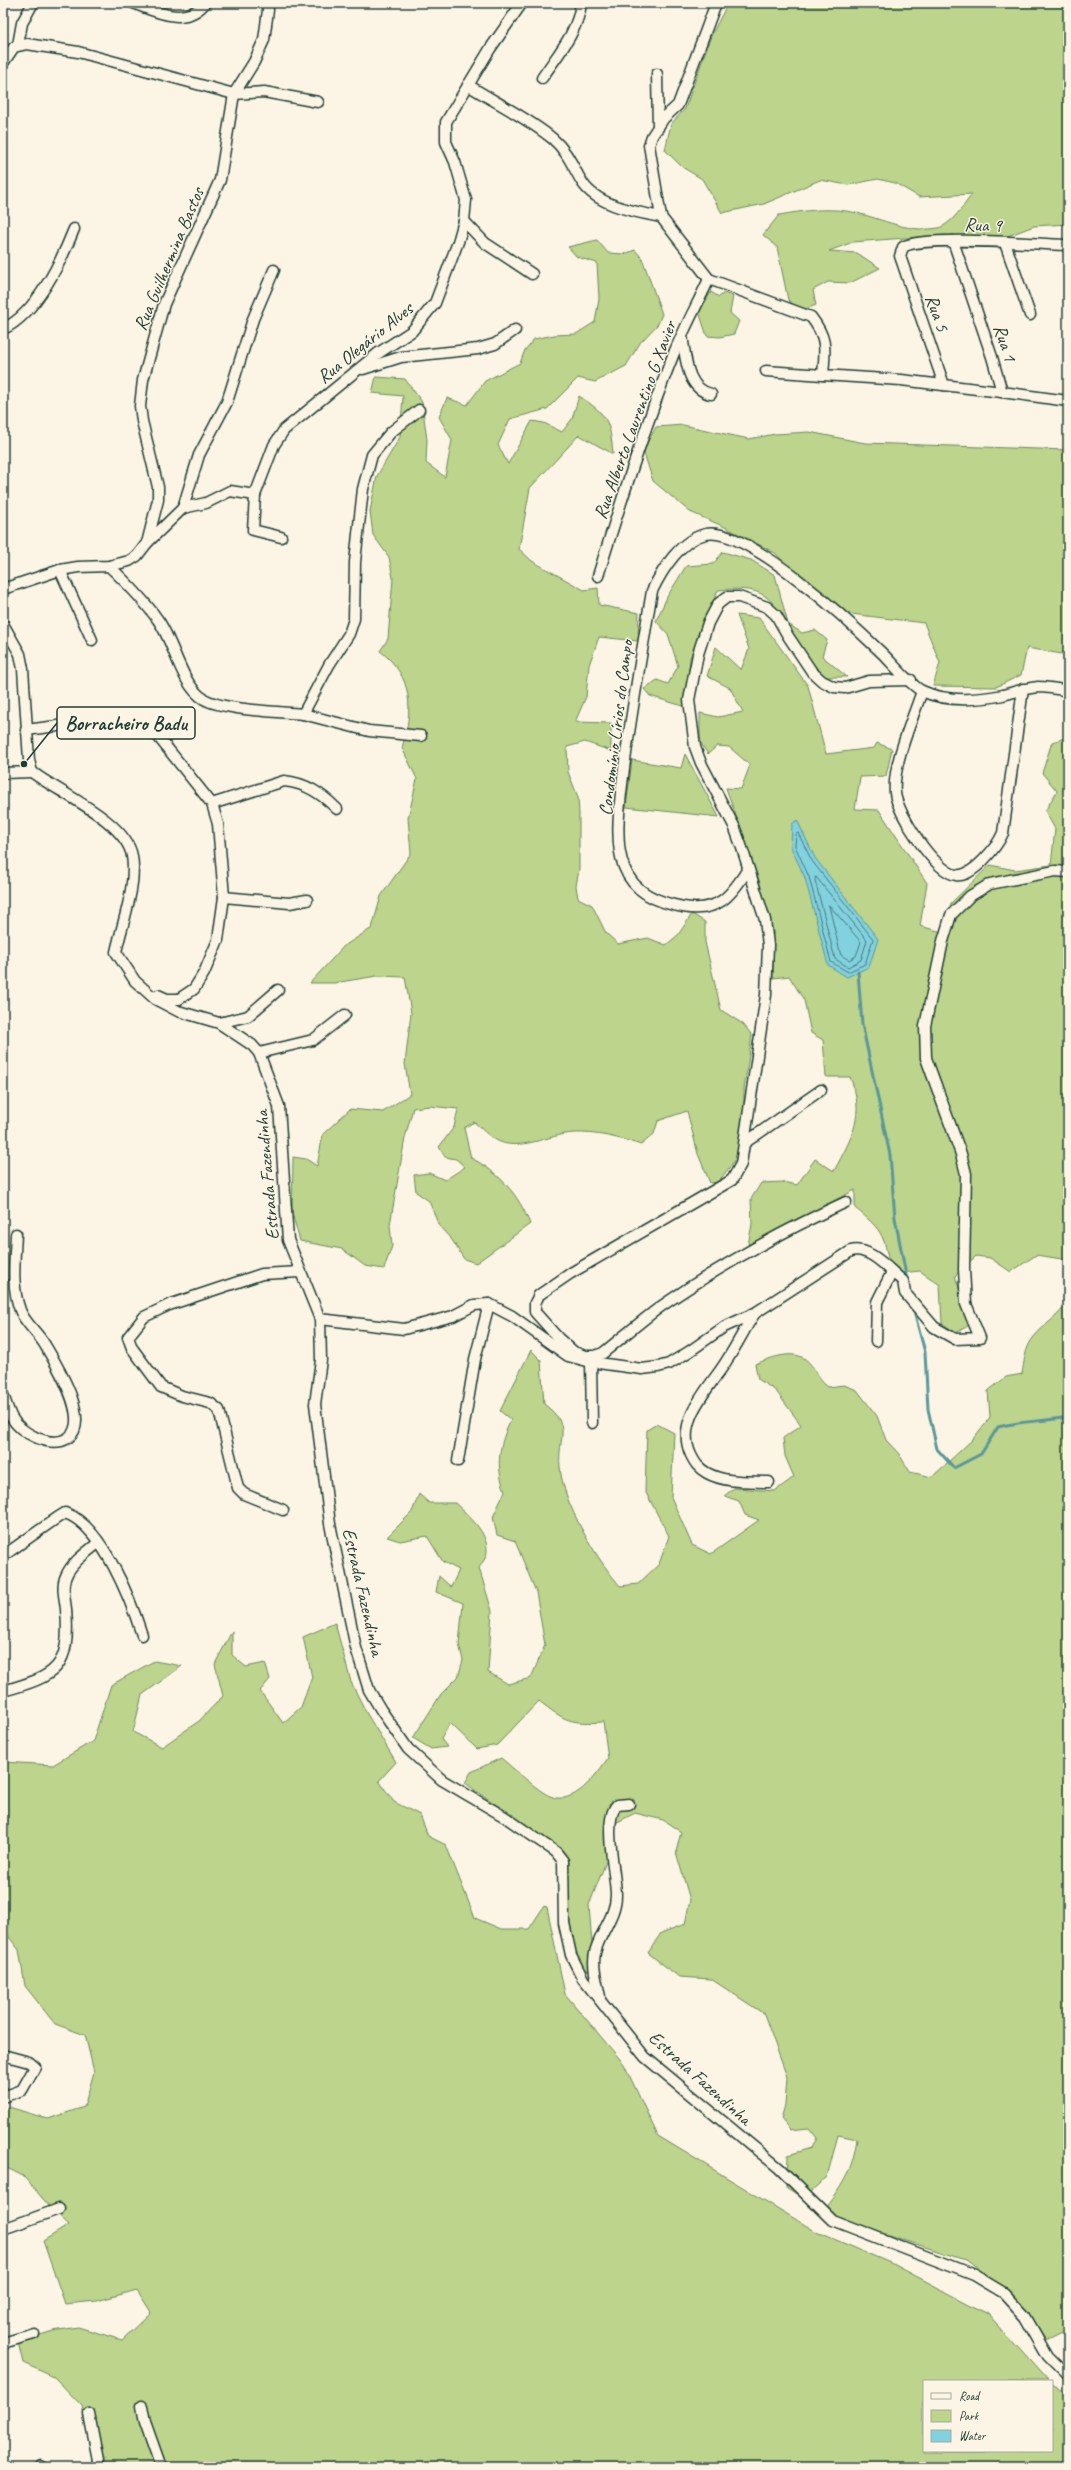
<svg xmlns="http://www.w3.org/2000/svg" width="1071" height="2470" font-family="Caveat,sans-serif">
<rect width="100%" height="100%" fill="#fcf5e5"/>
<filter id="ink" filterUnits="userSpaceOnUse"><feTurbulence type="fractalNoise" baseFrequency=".025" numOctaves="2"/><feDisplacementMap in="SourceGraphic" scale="8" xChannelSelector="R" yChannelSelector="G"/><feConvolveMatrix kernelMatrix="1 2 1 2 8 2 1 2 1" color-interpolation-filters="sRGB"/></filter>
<g filter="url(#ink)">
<g fill="#bcd48b" stroke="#6e8860">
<path d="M728 3H1068V224L1034 226 1005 237 966 239 945 235 853 242 829 251 857 253 880 268 850 283 828 282 813 290 816 305 801 311 788 300 777 247 763 235 779 215C802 211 823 208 846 211 876 215 906 234 938 228 951 225 965 204 972 194L919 197 895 183 878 179 848 185 820 180 764 204 722 213 702 179 682 167 665 150 671 124 685 109 711 36Z"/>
<path d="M597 240 608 253 624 254 635 250 642 258 662 314 658 324 640 343 626 366 595 382 578 378 547 409 510 419 498 445 508 464 532 421 544 423 562 432 572 419 579 396C608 415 610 421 613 454L579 435 530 488 519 549 532 561 584 590 598 588 599 605 639 613 638 641 599 637 589 665 586 697 575 722 611 723V751L585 742 567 747 568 772 578 797 579 814V870L576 886 578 898 592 905 606 933 618 944 648 938 666 945 678 935 692 914 705 922V942L721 1010 743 1024 752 1035 744 1089V1132L736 1159 718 1182 710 1183 698 1154 687 1111 658 1121 654 1134 641 1145C620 1138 596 1132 574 1133 550 1134 518 1153 496 1140 488 1136 481 1128 474 1122L464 1128 471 1158C499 1172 519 1195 530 1224L476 1263 464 1259 452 1240 439 1226 429 1201 416 1192 414 1175 429 1173 445 1180 465 1167 456 1159 445 1157 439 1147 454 1127 458 1109 430 1106 413 1108 405 1138 390 1225 392 1246 384 1269 365 1266 342 1249 300 1241 292 1213 293 1157 306 1159 317 1166 323 1134 350 1109 383 1112 410 1094 405 1064 411 1013 405 977 377 976 334 983H310L344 946 372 928 381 896 411 853 408 818 417 779 402 748C413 710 414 677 380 651L388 639 393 578 389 557 373 535 370 511 377 476 400 437 403 396 372 393 376 377 405 379 422 402 427 440 426 463 445 477 452 440 439 417 447 398 467 405 485 381 520 363 525 350 534 339 554 335 576 334 595 322 599 299 597 263 577 257 568 247Z"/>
<path d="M711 292 719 297 724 293 733 296 730 313 739 321 734 334 720 337 707 336 699 312Z"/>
<path d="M683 425 749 439 775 434 809 432 865 443 1068 450V643L1062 654 1027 648 1021 675 996 687 933 686 940 663 924 623 843 613 819 596 775 553 725 527 690 512 653 481 643 450 656 427Z"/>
<path d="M723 552 751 560 775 575 788 624 802 633 815 630 827 640 822 656 847 677H824C815 665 804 654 797 642 771 601 773 585 718 590L690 658 686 707 650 696 644 689 657 680 668 684 678 666 668 634 656 621 667 597 686 566 713 564Z"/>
<path d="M737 615 759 618 808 686 826 754 874 748 877 743 892 749 886 776 860 777 855 809 879 810 927 883 920 926 942 932 951 903 990 865 1015 870 1051 865 1055 829 1045 811 1057 791 1042 773 1052 742 1065 738 1068 719V1260L1036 1255 1011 1272 990 1258 976 1256 955 1276 971 1324 956 1333 942 1323 940 1285 920 1271 891 1274C884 1236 885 1232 855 1208V1190L748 1245 752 1224 751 1199 761 1183 783 1182 797 1185 815 1159 834 1171C852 1137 866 1115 850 1077H826L823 1040 811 1033 804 1000 789 976 773 978 774 935 759 880 726 788 741 789 750 765 729 747 717 746 708 754 700 742V713L718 717 743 712 730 688 707 676 716 647 741 670 749 649Z"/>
<path d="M685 754 719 817 626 807 632 760 681 768Z"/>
<path d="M1068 1301V2328L1046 2339 1019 2300 965 2260 821 2213C842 2187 852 2172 857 2139L838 2135 827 2177 803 2198 787 2188 788 2155 812 2148 817 2138 809 2128 790 2130 781 2119 785 2105 787 2077 764 2014 711 1979 679 1977 648 1953 661 1933 685 1924 690 1900 676 1852 681 1832 663 1820 635 1813 608 1827 609 1854 589 1905 592 1944 588 1971 577 1966 568 1912 564 1852 465 1783 471 1772 501 1758C511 1766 539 1792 550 1796 574 1807 596 1775 608 1758L603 1722C570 1724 565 1721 539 1701L497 1745 477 1749 450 1723 441 1739 447 1747 431 1749 413 1738 441 1694 458 1677 463 1660 459 1644 463 1603 436 1592 439 1576 451 1587 459 1570 443 1562 427 1536 400 1541 387 1537 412 1512 419 1494 429 1503H455C468 1515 488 1532 487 1551 487 1557 482 1563 479 1568L492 1611 488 1672 508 1684 531 1678 545 1645 536 1592 515 1541 497 1535 493 1517 505 1491C495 1466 499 1444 511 1420L500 1411 531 1350 541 1360 544 1404C574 1427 557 1437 560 1467 561 1478 565 1492 569 1502 582 1533 599 1561 620 1586L638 1584 659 1564 669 1536 645 1491 647 1430 657 1424 674 1433 671 1497 692 1545 711 1554 759 1520 745 1515 739 1501 724 1496 734 1488 775 1491 794 1477 785 1456 783 1438 801 1425 776 1391 758 1379 755 1364C771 1358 798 1346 811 1365 816 1373 819 1380 828 1387L844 1385 857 1390 877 1416 886 1440 899 1454 910 1472 932 1477 973 1439 990 1417 988 1391 1006 1377 1022 1374C1024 1362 1025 1348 1033 1338 1044 1324 1059 1317 1068 1301Z"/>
<path d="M335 1623 351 1682 367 1714 396 1762 379 1781 394 1802 420 1815 428 1836 446 1845 475 1918 501 1929H529L544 1906 547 1907 565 1994 624 2064 658 2136 815 2231 895 2265 988 2314 1048 2381H924V2451H1052V2386L1068 2395V2467H98L82 2406 54 2377 23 2363 18 2342 53 2331 78 2327 122 2340 151 2312 137 2290 97 2301 65 2304 43 2241 69 2225 50 2207 23 2176 3 2166V2109L9 2107 48 2119 84 2107 94 2072 85 2035 55 2024 25 1986 19 1950 3 1929V1762L53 1765 93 1741 111 1685 154 1661 182 1666 142 1695 133 1732 162 1747 199 1721 223 1696 215 1664 232 1631V1655L246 1667 265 1663 270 1679 260 1691 283 1723 301 1707 312 1677 303 1637Z"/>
</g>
<path fill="#82d1df" stroke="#5a969b" d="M797 820 815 858 878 939 869 967 847 977 828 965 805 878 791 847 792 824Z"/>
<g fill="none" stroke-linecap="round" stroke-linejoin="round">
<g stroke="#477878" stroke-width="1">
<path d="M798 833 812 861 873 939 865 964 848 972 831 962 809 877 795 846 796 835Z"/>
<path d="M816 877 867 940 861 960 848 967 835 959 815 880Z"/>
<path d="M829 905 861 942 856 956 849 960 841 955Z"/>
</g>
<g stroke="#5a969b" stroke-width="3">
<path d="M858 972 862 1024 890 1155 895 1218 907 1280"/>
<path d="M913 1308 925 1352 928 1409 937 1449 954 1468 981 1454 998 1427C1024 1420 1043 1422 1068 1417"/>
</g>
<defs>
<g id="minor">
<path d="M133 3C157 12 185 27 205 3"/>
<path d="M18 45 22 23 33 3"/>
<path d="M3 63 14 47 27 44 78 52 234 94 264 92 318 102"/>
<path d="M657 74 658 128"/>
<path d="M542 78C558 54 578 32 581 3"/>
<path d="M468 85C496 103 528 118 553 139 567 151 573 167 582 182 597 206 636 212 661 217L649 145 652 136 664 118 678 105 716 3"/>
<path d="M661 217 709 279 811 317C828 339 825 349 823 375L901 380 1002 392"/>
<path d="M464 221 485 243 532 274"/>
<path d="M953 241 992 357 1002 392 1068 401"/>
<path d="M1005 243 1030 315"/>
<path d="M3 329C36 314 61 262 74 229"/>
<path d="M682 336C686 357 686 389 711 394"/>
<path d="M363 369 401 357 478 349 495 344 515 330"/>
<path d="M766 371 823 375"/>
<path d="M944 385 900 256 903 247C922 235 1039 244 1068 245"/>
<path d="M255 495 253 530 281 537"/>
<path d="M183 508 199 455 227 402 253 319 274 270"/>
<path d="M147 543 183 508 206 503 230 491 255 495 274 445 284 430 377 354 412 331 435 303 458 242 464 221 466 200 455 162 446 142V122L490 49 522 3"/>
<path d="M109 566C127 583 144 600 158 620 174 642 181 685 204 699 223 710 279 712 303 714L329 665 349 634 354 619 355 562 358 534 363 489 372 455 391 432 419 410"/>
<path d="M60 570 92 640"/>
<path d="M598 576C621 501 645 425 674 353 685 327 698 303 709 279"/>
<path d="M3 589 60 570 78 567 109 566 129 561 137 556 147 543 158 500V487L142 421 140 406 143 380 164 304 220 180 234 94 254 62 264 40 268 10 267 3"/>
<path d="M3 624 20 654 23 669 29 760 32 772C59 793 126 821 132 856 137 885 122 924 116 952L135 981 155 999 178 1011 219 1023 252 1045 259 1053 279 1106 288 1240 320 1319 321 1360 315 1404 330 1524 356 1648 369 1690 381 1710 408 1749 442 1780 505 1817 556 1852 563 1861 564 1923 571 1955 583 1979 645 2057 779 2168 832 2220 974 2275 1004 2293 1025 2316 1048 2356 1068 2376"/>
<path d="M922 691C913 718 892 765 895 793 897 813 935 872 956 875 972 878 997 847 1003 833L1023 689"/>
<path d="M303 714 369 731 421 736"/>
<path d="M26 730 136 716 144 719 212 804 218 824 224 897 218 940 204 973 194 989 179 999H167L158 995"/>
<path d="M3 773 32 772"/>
<path d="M212 804 284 781C306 783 322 794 337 809"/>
<path d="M748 869C731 896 718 913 683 907 657 902 634 893 624 867 613 840 621 796 624 768 632 709 642 650 652 591 662 570 681 539 706 534 747 526 853 625 883 654 893 664 910 685 922 691 946 702 978 700 1003 695 1014 692 1026 688 1038 687 1048 687 1058 689 1068 691"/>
<path d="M224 897 289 903 307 900"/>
<path d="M219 1023 248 1016 278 990"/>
<path d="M259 1053 313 1040 345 1015"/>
<path d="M746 1142 821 1090"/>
<path d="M846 1202C783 1231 721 1265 663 1305 642 1320 623 1337 603 1353L595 1356H585L574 1352 559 1339 535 1312V1303L539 1295 571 1273 732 1180 741 1164 766 995 768 945 765 920 742 848 734 826 701 763 695 747 689 700 698 654 708 623 718 604 727 597H739L767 607 776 615 788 636 812 672 822 681 834 687 845 688 869 681 911 680"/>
<path d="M755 1313C745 1328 737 1345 727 1360 711 1387 674 1420 691 1455 695 1463 698 1468 707 1473 725 1483 749 1481 769 1482"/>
<path d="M320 1319 404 1329 453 1316 474 1305 489 1304 512 1316 568 1356 591 1362 642 1369 658 1367 669 1364 690 1351 724 1327 755 1313 851 1251C870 1246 889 1270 903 1281L905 1293 934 1327 955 1339 980 1338 966 1304 964 1269 966 1174 961 1154 926 1058 925 1026 943 941 951 915 970 896 990 884 1055 871 1068 872"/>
<path d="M876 1341 877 1302 892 1272"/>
<path d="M591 1362 592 1423"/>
<path d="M3 1395C6 1402 8 1411 12 1418 20 1433 51 1449 68 1438 92 1421 56 1364 45 1345 38 1333 24 1322 20 1310 11 1286 15 1258 16 1234"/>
<path d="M458 1461 475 1359 489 1304"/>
<path d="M283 1510 244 1494 238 1488 219 1410 210 1403 182 1396 161 1387 132 1348 128 1337 144 1317 169 1305 262 1274 300 1272"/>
<path d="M3 1556 57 1518 65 1513C102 1525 131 1601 142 1635"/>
<path d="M3 1691C56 1676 71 1669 66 1609 65 1599 61 1586 66 1576 71 1563 87 1552 98 1543"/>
<path d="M600 1997C597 1981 591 1965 596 1949 602 1930 616 1915 616 1895 616 1874 602 1820 617 1805L629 1804"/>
<path d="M3 2055 29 2062 35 2067 22 2090 3 2097"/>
<path d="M3 2229 59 2209"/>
<path d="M3 2343 34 2334"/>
<path d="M142 2406 145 2422 161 2467"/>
<path d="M89 2414 98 2460 96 2467"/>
<path d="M41 2466 42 2467"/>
</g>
</defs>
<use href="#minor" stroke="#1f3d34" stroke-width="13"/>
<use href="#minor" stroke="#fcf5e5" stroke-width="10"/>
</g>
</g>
<g text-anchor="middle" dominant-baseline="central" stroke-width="3" stroke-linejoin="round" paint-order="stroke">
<g font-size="19" fill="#1f3d34" stroke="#fcf5e5">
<text transform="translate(983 225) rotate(2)">Rua 9</text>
<text transform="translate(169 259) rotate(-67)">Rua Guilhermina Bastos</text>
<text transform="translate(937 313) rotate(71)">Rua 5</text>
<text transform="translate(365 343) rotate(-39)">Rua Olegário Alves</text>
<text transform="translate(1005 343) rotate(72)">Rua 1</text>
<text transform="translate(635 420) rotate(-70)">Rua Alberto Laurentino G Xavier</text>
<text transform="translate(616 728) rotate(-83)">Condomínio Lírios do Campo</text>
<text transform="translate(267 1175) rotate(-95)">Estrada Fazendinha</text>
<text transform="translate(363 1592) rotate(77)">Estrada Fazendinha</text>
<text transform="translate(700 2078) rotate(42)">Estrada Fazendinha</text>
</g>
</g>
<path fill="none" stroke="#1f3d34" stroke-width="1.5" d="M24 764L57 723"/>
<circle fill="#1f3d34" stroke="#fcf5e5" stroke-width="1.5" cx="24" cy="764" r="4"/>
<rect fill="#fcf5e5" stroke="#1f3d34" stroke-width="1.5" x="57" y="707" width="138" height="32" rx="4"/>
<g font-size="20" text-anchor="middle" font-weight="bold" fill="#1f3d34">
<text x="126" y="730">Borracheiro Badu</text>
</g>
<rect width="1071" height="2470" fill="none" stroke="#fcf5e5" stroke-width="16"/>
<rect x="8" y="8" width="1055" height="2454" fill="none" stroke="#1f3d34" stroke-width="1.5" filter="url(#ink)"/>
<rect x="923" y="2380" width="130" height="72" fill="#fcf5e5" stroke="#a4ab9e"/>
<rect x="931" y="2393" width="20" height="6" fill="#fcf5e5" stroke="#a4ab9e"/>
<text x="959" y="2400" font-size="12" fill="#1f3d34">Road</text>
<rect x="931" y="2410" width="20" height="12" fill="#bcd48b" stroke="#a4ab9e"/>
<text x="959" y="2420" font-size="12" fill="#1f3d34">Park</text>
<rect x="931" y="2430" width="20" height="12" fill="#82d1df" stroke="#a4ab9e"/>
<text x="959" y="2440" font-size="12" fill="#1f3d34">Water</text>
</svg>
